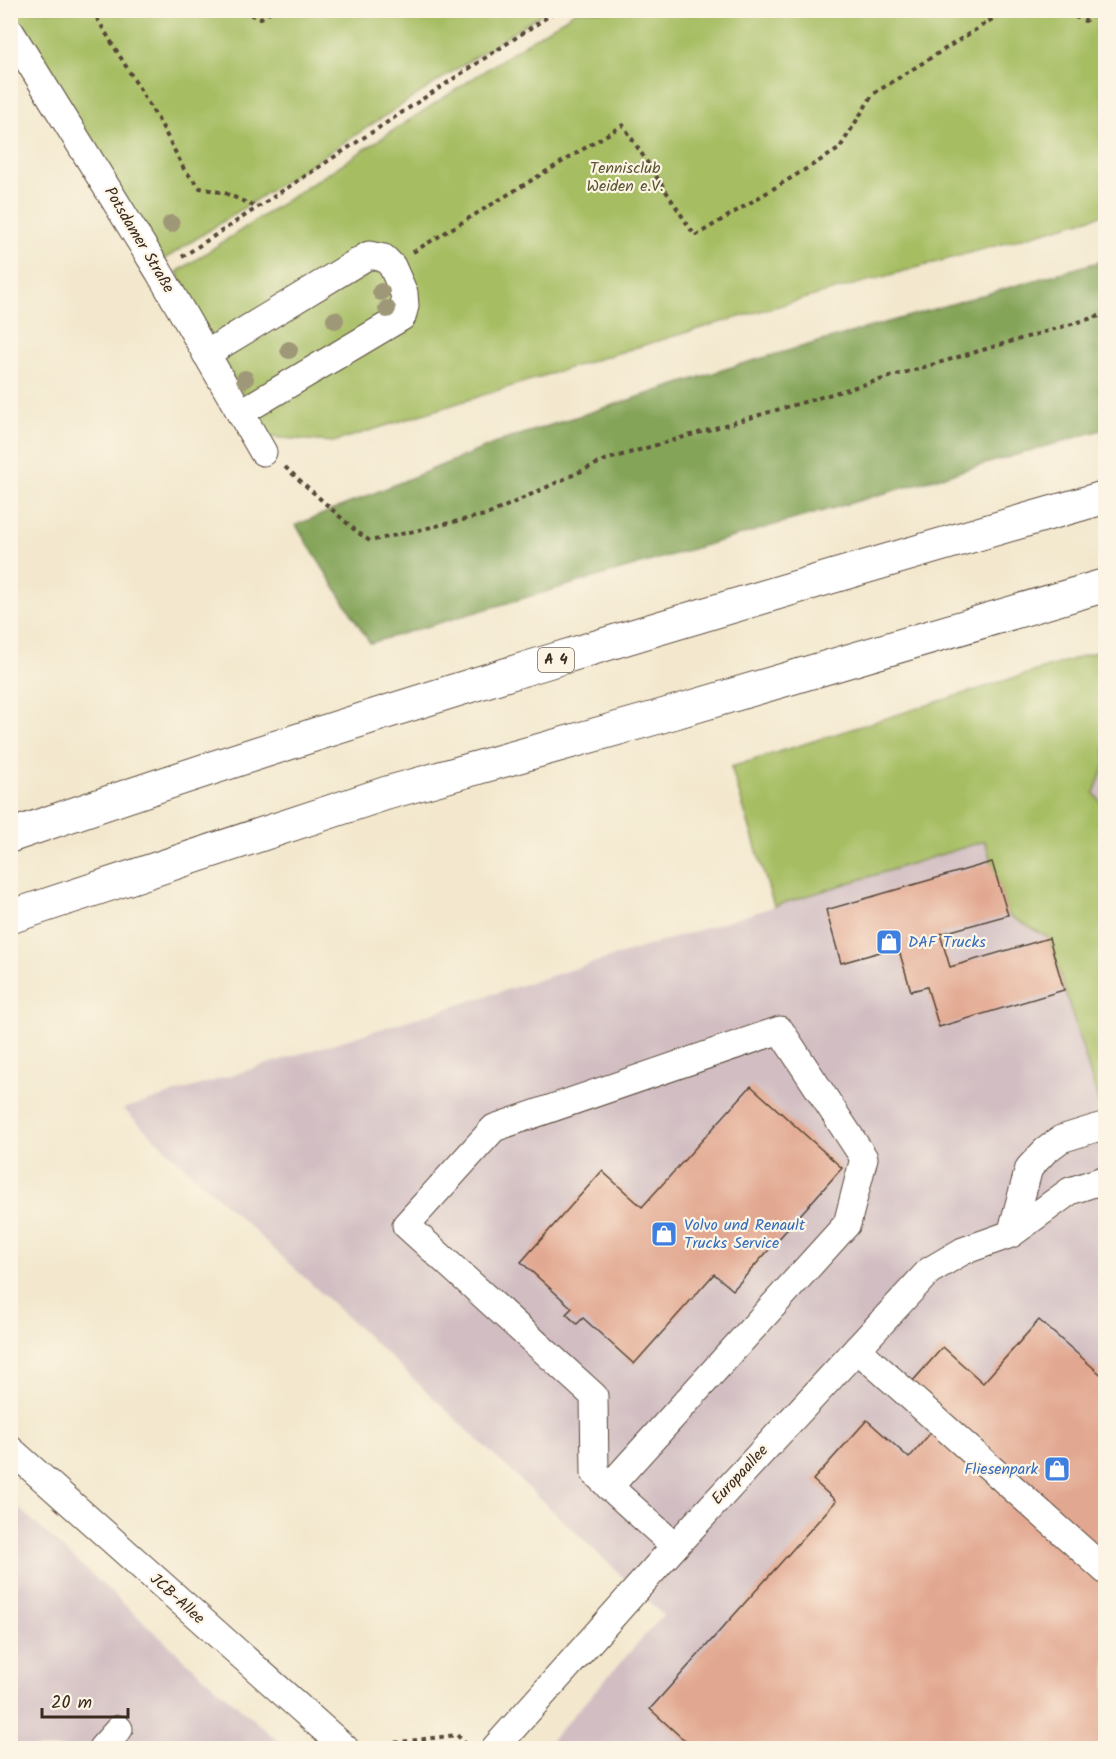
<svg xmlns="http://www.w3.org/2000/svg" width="1116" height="1759" font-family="Kalam,sans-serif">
<rect width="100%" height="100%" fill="#fcf5e5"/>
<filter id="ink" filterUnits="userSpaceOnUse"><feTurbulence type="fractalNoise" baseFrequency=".0167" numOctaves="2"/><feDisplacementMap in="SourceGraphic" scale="12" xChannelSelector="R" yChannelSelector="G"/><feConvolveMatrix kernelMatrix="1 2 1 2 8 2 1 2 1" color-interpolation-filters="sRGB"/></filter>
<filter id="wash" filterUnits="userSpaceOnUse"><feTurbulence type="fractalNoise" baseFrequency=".008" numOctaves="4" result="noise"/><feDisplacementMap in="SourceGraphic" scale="24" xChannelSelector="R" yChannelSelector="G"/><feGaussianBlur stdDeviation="1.35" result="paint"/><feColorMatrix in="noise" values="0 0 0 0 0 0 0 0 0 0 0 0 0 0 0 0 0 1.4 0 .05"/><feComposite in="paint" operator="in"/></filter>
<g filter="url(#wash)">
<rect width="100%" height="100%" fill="#f3e8ce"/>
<g fill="#d2bec2">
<path d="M1105 764V1748H544L663 1615 392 1359 123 1109 985 841 1094 793Z"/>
<path d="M10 1500 185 1660 286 1748H11Z"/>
</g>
<g fill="#a6bd62" stroke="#707440" stroke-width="1.5">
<path d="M12 11H546L162 261Z"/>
<path d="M576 11H1105V214C972 254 838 288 705 327 580 363 457 404 333 442L269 437 196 317 177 272Z"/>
<path d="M1105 649V764L1094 793 1106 810 1105 1112 1102 1113 1049 938 1008 915 985 841 774 906 731 767Z"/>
</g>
<path fill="#84a458" stroke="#60673b" stroke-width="1.5" d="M1105 260V429L370 643 296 525 501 441 738 365Z"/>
<g id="blocks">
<g fill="#e2a790">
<path d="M992 862 1008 915 940 934 950 967 1049 938 1064 990 939 1027 927 987 911 991 898 947 841 963 826 910Z"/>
<path d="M751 1086 842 1168 733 1290 714 1274 634 1364 583 1318 577 1324 566 1314 572 1308 521 1262 602 1171 642 1207Z"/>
<path d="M1039 1320 1106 1379V1555L911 1383 943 1347 983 1383Z"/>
<path d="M867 1420 909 1458 933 1430 1106 1585V1748H693L650 1709 836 1501 813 1480Z"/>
</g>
</g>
</g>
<g filter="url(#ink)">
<use href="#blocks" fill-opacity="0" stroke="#574638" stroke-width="1.5"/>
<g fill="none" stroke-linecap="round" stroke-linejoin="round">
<defs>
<g id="minor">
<path d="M10 31 159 272 263 452"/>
<path d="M206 354 369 255 384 258 392 266 404 293 405 306 402 317 240 413"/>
<path d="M1011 1234 1029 1168 1045 1151 1061 1139 1106 1125"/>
<path d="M857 1349 1106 1571"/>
<path d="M10 1449 345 1748"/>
<path d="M609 1487 847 1224 864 1158 780 1030 494 1128 406 1225 594 1396 595 1473C621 1498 648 1522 675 1546"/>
<path d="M102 1748 119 1729"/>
<path d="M495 1748 675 1546 929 1271 963 1251 1011 1234 1070 1191 1106 1179"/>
</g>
<g id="highway">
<path d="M10 836C372 711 738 603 1106 497"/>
<path d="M10 917 387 793 655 718 1106 585"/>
</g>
</defs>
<use href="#minor" stroke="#574638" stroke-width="29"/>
<use href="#highway" stroke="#574638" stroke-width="35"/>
<g stroke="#574638" stroke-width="4" stroke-dasharray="4.5 4.5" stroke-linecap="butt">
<path d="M92 10 162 126 184 169 200 188 225 193 256 207"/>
<path d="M233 10 261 18 273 10"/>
<path d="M1058 10 1085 21 1102 10"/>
<path d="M413 252 623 125 695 236 839 149 873 94 1007 10"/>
<path d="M182 257 558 10"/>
<path d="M285 467 357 532 370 541 489 514 605 460 1106 314"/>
<path d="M378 1748 384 1744 457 1735 467 1745"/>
</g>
<use href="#minor" stroke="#fff" stroke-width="27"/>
<use href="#highway" stroke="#fff" stroke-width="33"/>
</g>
<g fill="#9f9878">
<circle cx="171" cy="224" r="9"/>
<circle cx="381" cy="292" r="9"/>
<circle cx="387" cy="309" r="9"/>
<circle cx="335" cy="320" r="9"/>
<circle cx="289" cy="350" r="9"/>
<circle cx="245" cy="379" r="9"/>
</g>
</g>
<defs>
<symbol id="shop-square" viewBox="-11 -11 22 22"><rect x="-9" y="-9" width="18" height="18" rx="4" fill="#3f7fe0" stroke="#fcf5e5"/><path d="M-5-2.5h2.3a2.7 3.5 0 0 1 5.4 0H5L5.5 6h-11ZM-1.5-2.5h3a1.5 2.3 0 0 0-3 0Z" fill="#fff"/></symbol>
</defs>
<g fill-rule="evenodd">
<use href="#shop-square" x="874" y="927" width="30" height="30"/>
<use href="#shop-square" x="649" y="1219" width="30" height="30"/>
<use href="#shop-square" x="1042" y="1454" width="30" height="30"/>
</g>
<g text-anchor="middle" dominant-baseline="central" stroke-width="4.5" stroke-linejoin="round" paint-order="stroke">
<rect fill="#fcf5e5" stroke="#75675a" stroke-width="1.5" x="538" y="648" width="36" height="24" rx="4.5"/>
<g font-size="15" font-weight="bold" fill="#3b2a1e">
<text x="556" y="660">A 4</text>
</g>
<g font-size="16" fill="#5b5632" stroke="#fcf5e5">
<text x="625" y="168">Tennisclub<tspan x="625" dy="18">Weiden e.V.</tspan></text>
</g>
<g font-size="16" fill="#3b2a1e" stroke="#fcf5e5">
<text transform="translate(139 240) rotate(59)">Potsdamer Straße</text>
<text transform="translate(740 1475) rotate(-47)">Europaallee</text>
<text transform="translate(177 1599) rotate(42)">JCB-Allee</text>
</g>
<g font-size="16" fill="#366cbe" stroke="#fcf5e5" text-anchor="start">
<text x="908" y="942">DAF Trucks</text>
<text x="684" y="1225">Volvo und Renault<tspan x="684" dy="18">Trucks Service</tspan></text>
<text x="1038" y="1469" text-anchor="end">Fliesenpark</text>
</g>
</g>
<rect width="1116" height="1759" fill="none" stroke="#fcf5e5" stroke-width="36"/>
<path d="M42 1708v9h86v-9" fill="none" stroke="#3b2a1e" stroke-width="3"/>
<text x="51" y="1708" font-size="18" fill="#3b2a1e" stroke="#fcf5e5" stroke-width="4.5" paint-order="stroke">20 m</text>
</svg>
